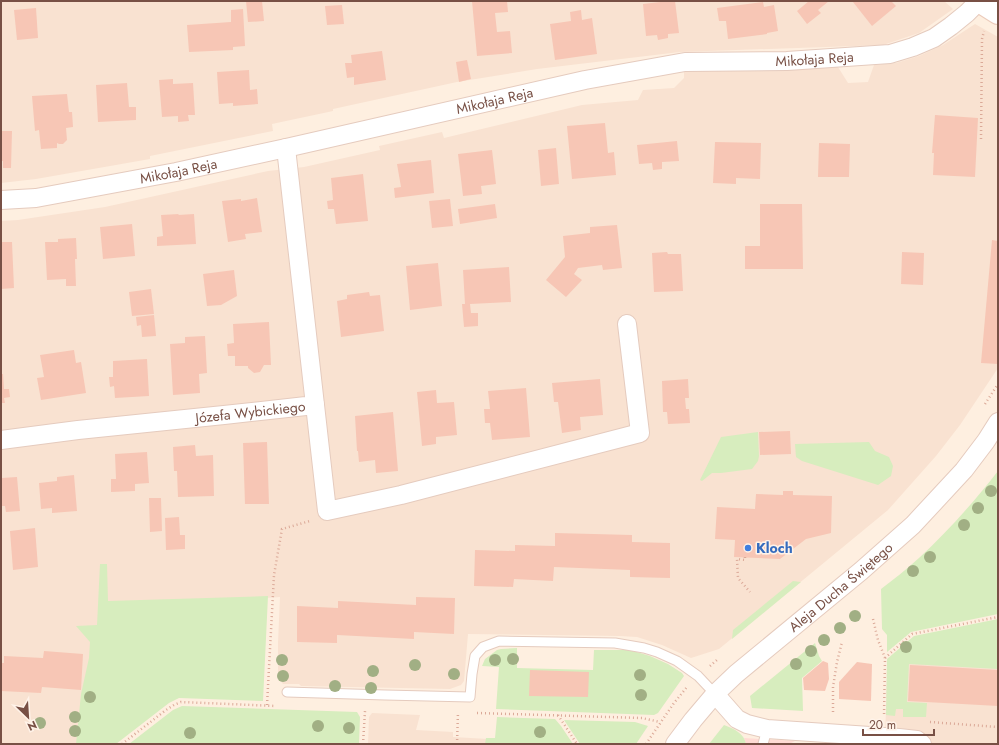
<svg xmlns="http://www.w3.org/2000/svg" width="999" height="745" font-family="Jost,sans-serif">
<rect width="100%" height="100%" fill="#feefe0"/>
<g fill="#f9e2d1">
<path d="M1 1H944L953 9 919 33 883 45 680 52 537 69 457 82 333 109V111L272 124 273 131 150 156V159L36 179 1 183Z"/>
<path d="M975 24 998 37V368L960 425 936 456 888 510 719 649 691 658 662 645 637 637 619 636 468 634 464 681 461 685 450 689 301 686 299 684H283L278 678V643L280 597 232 600 94 744H1V221L18 220 105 207 268 171 304 167 380 150 379 146 442 132 444 138 582 105 638 100 643 90 674 88 684 78V71L778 70 838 67 848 83 868 82 874 65 896 63 919 56 943 45Z"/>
<path d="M903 658 998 662V744H885L887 669Z"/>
<path d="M372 713 420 715 416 730 453 732V737L572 744H368L369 717Z"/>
</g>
<path fill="#ffdbd4" d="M744 738 795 741 789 744H746Z"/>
<g fill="#d7edbe">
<path d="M758 432 759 456 758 461 752 469 721 473H712L702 481 700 480 721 437Z"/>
<path d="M869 442 875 451 889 457 893 466 891 476 878 485 802 461 796 457 795 444Z"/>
<path d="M998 471V614L911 632 887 652V635L882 629 881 589C894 579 907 569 919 558 948 531 974 502 998 471Z"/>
<path d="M100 564H107L108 601 268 596 263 701 179 698 169 703 116 744H76L81 694 89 658 90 642 76 626 97 625Z"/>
<path d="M793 581 801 582 732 639 733 630Z"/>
<path d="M998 619V669L909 664 907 702 927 703 926 717H903V709H896L895 716 886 715 887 659 914 636Z"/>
<path d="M815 643 819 656 822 661 802 678 803 711 752 708 750 696Z"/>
<path d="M517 648V668L593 670 594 650H630L650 656 668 664 682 673 684 676 658 713 654 715 496 709 499 667 482 666 485 659 497 650 501 649Z"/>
<path d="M182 706 357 712 360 717 359 744H129L173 710Z"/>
<path d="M497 717 555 719 561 726 573 744H485L486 738H495Z"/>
<path d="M564 720 635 722 648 726 636 744H580Z"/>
<path d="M724 725C734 729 744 733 746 744H709Z"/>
</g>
<g fill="#f7c6b5">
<path d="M246 1H262L264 21 248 22Z"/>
<path d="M472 1H507L508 12 495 13 497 32 510 31 512 53 477 56Z"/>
<path d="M669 1H675L679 33 668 34V38L658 40 657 35 646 36 643 4Z"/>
<path d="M809 1H829L818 10 821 13 807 24 797 11Z"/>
<path d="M854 1H891L896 6 872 26 853 2Z"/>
<path d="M763 2 764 7 774 5 778 31 767 33V34L728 39 726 21H719L717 8Z"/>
<path d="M342 5 344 24 327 25 325 6Z"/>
<path d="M36 8 38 38 17 40 14 10Z"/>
<path d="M243 9 245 46 233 47V50L189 52 187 25 231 22V10Z"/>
<path d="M581 10 582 20 592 18 597 54 555 60 550 24 571 21 570 12Z"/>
<path d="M382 51 386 80 354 85V77L347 78 345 63H352L351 55Z"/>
<path d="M467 60 471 79 459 82 456 62Z"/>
<path d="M249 70 250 90 257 89 258 104 233 106V103L219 104 217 72Z"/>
<path d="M173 79V84L193 83 195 115H188L189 121 178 122V116L162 117 159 80Z"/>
<path d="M127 83 129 107H136V120L98 122 96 85Z"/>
<path d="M67 94 69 112H72L73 127 66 128 67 140 63 144H59L57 143V148L41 149 39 130 35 131 32 96Z"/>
<path d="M935 115 978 118 975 177 933 175 934 153H932Z"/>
<path d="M605 123 608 153 614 152 616 175 572 179 567 126Z"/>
<path d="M1 131H12L11 168H3V161H1Z"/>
<path d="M677 141 679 161 662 162V169L653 170 652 163 639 164 637 145Z"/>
<path d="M715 142 761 143 760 179 736 178V184L713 183Z"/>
<path d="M819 143 850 144 849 177H818Z"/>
<path d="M556 148 559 184 541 186 538 150Z"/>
<path d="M492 150 496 184 481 186 482 194 463 196 458 154Z"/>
<path d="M431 160 434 193 395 198 394 188 401 187 397 164Z"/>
<path d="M363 174 368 221 336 224 334 209H328L327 201 333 200 331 178Z"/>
<path d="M257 198 262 232 245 234 246 239 228 242 222 201 241 199V201Z"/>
<path d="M450 199 453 226 432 228 429 201Z"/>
<path d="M495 204 497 218 460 224 458 209Z"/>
<path d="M760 204H802L803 269H745V246H760Z"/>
<path d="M179 214 178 215 194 214 196 244 157 246V237L163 236 161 215Z"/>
<path d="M132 224 135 256 103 259 100 227Z"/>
<path d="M617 225 622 268 603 270 602 265 578 268 574 274 582 280 566 297 546 280 565 257 563 236 590 233V227Z"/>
<path d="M76 238 77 259H75L76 286H66V279L47 280 45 242H58V239Z"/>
<path d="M992 240 998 241V364L981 363Z"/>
<path d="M1 242H12L14 288 1 289Z"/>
<path d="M667 252 668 254H681L683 291 654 292 652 253Z"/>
<path d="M902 252 924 253 923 285 901 284Z"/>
<path d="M438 263 442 306 410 310 406 266Z"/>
<path d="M509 267 511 302 470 304 471 313H478V326L464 327 462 304H465L463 270Z"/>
<path d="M234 270 237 296 221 305 207 306 203 274Z"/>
<path d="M151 289 154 314 132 316 129 292Z"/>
<path d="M369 292 370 296 380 295 384 331 341 337 337 301 347 299V295Z"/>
<path d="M154 315 156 336 142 337 141 325 137 326 136 317Z"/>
<path d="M269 322 271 365H264L260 372 254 373 248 368V366H235V356H228L227 344 234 343 233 324Z"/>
<path d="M205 336 207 373 199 374 200 393 173 395 170 344 185 343V337Z"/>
<path d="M74 350 76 363 81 362 86 393 41 400 37 378 44 377 40 355Z"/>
<path d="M147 359 149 396 115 398 114 386 110 387 109 377H113V361Z"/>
<path d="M1 374H3L4 389H9L10 397 4 398 5 403H1Z"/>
<path d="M600 379 603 415 580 417 581 430 562 433 558 402H554L552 383Z"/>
<path d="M688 379 689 398H685L686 409H689L690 423 668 424 667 412H663L662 381Z"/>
<path d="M526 388 530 437 492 440 490 423H485L484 409H490L488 391Z"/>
<path d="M436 390 437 403 454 402 457 435 436 437V444L422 446 417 392Z"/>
<path d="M393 412 398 471 376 473 375 460 359 462 358 451H357L355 416Z"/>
<path d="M790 431 791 454 760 455 759 432Z"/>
<path d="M267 442 269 504H245L243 443Z"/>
<path d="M195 445 196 456 213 455 214 496 178 497 177 471H174L173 447Z"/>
<path d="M147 452 149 483 135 484V491L111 492V479H116L115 454Z"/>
<path d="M1 475H2V478L17 477 20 511 6 512 5 506H1Z"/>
<path d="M74 475 77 511 52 513V508L41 509 39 483 57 481V477Z"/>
<path d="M783 491H793V495L832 496 831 533 806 539 780 559 734 557 735 540 715 539 717 507 755 509 756 494 783 495Z"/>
<path d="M149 498H161L162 531 150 532Z"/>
<path d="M179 517 180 535H185V549L166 550 165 518Z"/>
<path d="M35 528 38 567 13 570 10 531Z"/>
<path d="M555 533 632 535V542L670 543V578L630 577V570L554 567 553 581 514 579 513 587 474 586 475 550 515 551V545L555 546Z"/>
<path d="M416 597 455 598 454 634 414 632V639L337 635V643L297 642V606L338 608V601L416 605Z"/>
<path d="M44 651 83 654 81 690 42 687 41 693 1 691V663H4V656L43 658Z"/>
<path d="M823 661 828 663 829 679 825 691 804 690 803 678Z"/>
<path d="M857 662 872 664 871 701 839 699V682Z"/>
<path d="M910 665 998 670V706L908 701Z"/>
<path d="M530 670 589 672 588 697 529 696Z"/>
</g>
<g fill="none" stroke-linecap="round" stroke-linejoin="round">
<defs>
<g id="lane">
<path d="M287 692 385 695 470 697 472 674 475 656 483 647 499 641 615 643 644 648 657 652 677 661 698 676 715 694"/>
<path d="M763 744 767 729"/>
</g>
<g id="street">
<path id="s1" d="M1 200 36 198 176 172 286 148 585 80 685 62 787 61 890 54 913 47 934 38 951 26 967 13 979 1"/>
<path d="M315 405 327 511 401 495 640 433 627 324"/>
<path id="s2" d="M1 440 78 430 224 415 315 405 286 148"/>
<path d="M715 694 737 719 747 724 767 729 899 738 917 740 922 744"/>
<path id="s3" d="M675 744 693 720 715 694 736 674 861 571 913 525 964 470 986 441 998 422"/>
</g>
<path id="secondary" d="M979 1 998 13"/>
</defs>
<use href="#lane" stroke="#e5cbbe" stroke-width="11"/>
<use href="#street" stroke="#e5cbbe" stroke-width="20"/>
<use href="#secondary" stroke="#ebcbbb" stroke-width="24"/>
<g stroke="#dba998" stroke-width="2.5" stroke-dasharray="1 3" stroke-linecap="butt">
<path d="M981 139 982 39 984 31"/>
<path d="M985 404 998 384"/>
<path d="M745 557V560L737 559 738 578 750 592"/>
<path d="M873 619 878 640 885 658 884 717"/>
<path d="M885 658 912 634 998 617"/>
<path d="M710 666 718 659"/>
<path d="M267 705 274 575 282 529 310 521"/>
<path d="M833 712V687L837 662 842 642"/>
<path d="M477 713 642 718 660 722"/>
<path d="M558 715 577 744"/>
<path d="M930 722 998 727"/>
<path d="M122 744 166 710 174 705 181 702 276 706"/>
<path d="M363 744 365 711"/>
<path d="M457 744 458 712"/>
<path d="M646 744 674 703 687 687"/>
</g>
<use href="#lane" stroke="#fff" stroke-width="9"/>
<use href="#street" stroke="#fff" stroke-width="18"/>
<use href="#secondary" stroke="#fff" stroke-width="22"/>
</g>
<g fill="#a1af84">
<circle cx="991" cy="491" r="6"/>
<circle cx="978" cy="508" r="6"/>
<circle cx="964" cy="525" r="6"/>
<circle cx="930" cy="557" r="6"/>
<circle cx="913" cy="571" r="6"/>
<circle cx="855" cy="616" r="6"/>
<circle cx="840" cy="628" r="6"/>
<circle cx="824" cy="640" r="6"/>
<circle cx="906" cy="647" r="6"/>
<circle cx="811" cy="651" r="6"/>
<circle cx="513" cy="659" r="6"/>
<circle cx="282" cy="660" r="6"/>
<circle cx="495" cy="660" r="6"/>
<circle cx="796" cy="664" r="6"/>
<circle cx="415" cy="665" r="6"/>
<circle cx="373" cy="671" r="6"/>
<circle cx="454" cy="674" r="6"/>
<circle cx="640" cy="675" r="6"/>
<circle cx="283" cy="676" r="6"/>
<circle cx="335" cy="686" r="6"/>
<circle cx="371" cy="688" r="6"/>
<circle cx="641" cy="695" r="6"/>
<circle cx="90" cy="697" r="6"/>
<circle cx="75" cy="717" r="6"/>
<circle cx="40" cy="723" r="6"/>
<circle cx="318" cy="726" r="6"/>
<circle cx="349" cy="728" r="6"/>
<circle cx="75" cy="731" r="6"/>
<circle cx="540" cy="732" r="6"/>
<circle cx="190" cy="733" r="6"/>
</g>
<circle fill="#3f7fe0" stroke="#fff3e9" stroke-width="1.5" cx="748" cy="548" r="4"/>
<g text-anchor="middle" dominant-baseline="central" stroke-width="3" stroke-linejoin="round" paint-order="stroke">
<g font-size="14" fill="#785045" stroke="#fff3e9">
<text stroke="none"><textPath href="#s1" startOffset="828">Mikołaja Reja</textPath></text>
<text stroke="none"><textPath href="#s1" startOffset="504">Mikołaja Reja</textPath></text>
<text stroke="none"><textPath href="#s1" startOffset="180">Mikołaja Reja</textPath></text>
<text stroke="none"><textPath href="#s2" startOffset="251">Józefa Wybickiego</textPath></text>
<text stroke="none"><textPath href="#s3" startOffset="229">Aleja Ducha Świętego</textPath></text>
</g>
<g font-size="14" font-weight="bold" fill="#366cbe" stroke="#fff3e9" text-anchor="start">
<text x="756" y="548">Kloch</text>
</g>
</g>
<rect width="999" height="745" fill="none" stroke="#785045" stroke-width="4"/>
<g transform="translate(28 717) rotate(155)" stroke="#fff3e9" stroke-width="3" paint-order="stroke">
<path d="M0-3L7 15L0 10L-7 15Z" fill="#785045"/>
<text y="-6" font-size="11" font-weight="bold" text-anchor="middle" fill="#785045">N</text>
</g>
<path d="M863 729v6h71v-6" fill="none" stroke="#785045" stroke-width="2"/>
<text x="869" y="729" font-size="12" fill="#785045" stroke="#fff3e9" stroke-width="3" paint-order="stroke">20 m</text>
</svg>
